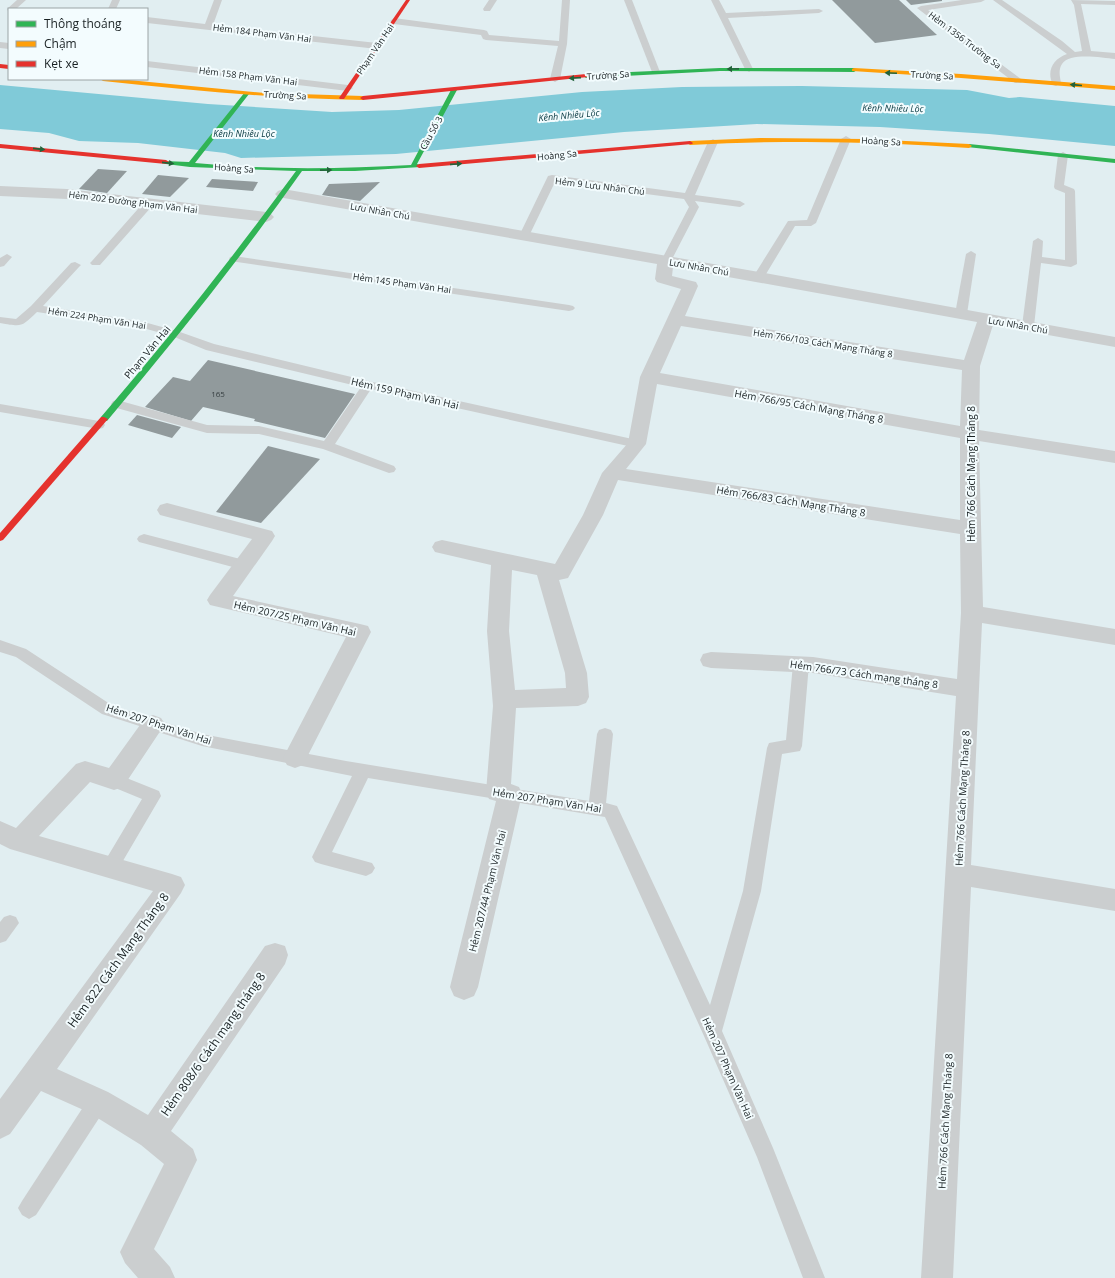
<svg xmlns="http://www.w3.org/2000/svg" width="1115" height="1278" font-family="'Open Sans',sans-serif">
<rect width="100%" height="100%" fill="#e1eef1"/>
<path fill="#80cad8" d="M0 85 208 104 332 112 399 110 582 92 682 87 802 86 967 90 1009 98 1020 97 1115 106V146L989 134 880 127 757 124 624 132 396 154 241 158 225 153 138 143 79 141 49 133 0 129Z"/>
<g fill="#919a9c">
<path d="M832 0H899L937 35 875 43Z"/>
<path d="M906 0H942V1L911 5Z"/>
<path d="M98 169 127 171 107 193 79 189Z"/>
<path d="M158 175 189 178 170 197 142 194Z"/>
<path d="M212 179 258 182 253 191 206 187Z"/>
<path d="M380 182 360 201 322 195 329 184Z"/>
<path d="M208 360 355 394 325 438 254 421 255 419 203 407 191 421 145 407 173 377 190 381Z"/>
<path d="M137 415 181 427 172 438 128 425Z"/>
<path d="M268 446 320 459 261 523 216 512Z"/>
</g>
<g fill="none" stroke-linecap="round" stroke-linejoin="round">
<g fill="#cbcecf" fill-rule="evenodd">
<path d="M17 0H26L16 9H9L8 11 7 9Z"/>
<path d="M112 0H120L116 9H108Z"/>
<path d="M214 0H222L213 25 377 43 381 46 377 49 147 23V17L205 24Z"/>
<path d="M489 0H497L490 11H484L483 9Z"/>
<path d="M562 0H570L567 44 560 79 555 82 550 79 558 46 486 40 483 39 481 35 394 24 390 21 394 18 484 30 487 31 489 35 559 41Z"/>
<path d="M624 0H632L660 72 659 74H653L652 72Z"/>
<path d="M711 0H719L726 13 819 9 823 11 819 13 728 18 753 69 749 72 745 69Z"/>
<path d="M962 0H985L981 2 928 10 1021 79 1023 81 1021 83H1015L917 8 921 6Z"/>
<path d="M993 0H1002L1062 41 1075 52 1082 51 1074 5 1071 0 1115 1V5L1081 4 1091 51 1115 53V59C1102 58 1070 52 1062 64 1058 70 1060 77 1061 83L1056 86 1053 85C1046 71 1053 59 1067 54Z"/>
<path d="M0 42 9 43V49L0 48Z"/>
<path d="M147 61 348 85 353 88 348 91 147 67Z"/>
<path d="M846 136 851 139 816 223 811 226H795L763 279H755L753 277 788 221 807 220 841 139Z"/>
<path d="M713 139 718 142 695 195 740 201 745 204 740 207 695 201 699 207 670 263H662L661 261 689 207 684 199 555 182 529 236 524 239 519 236 548 176 552 175 685 193 708 142Z"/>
<path d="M1063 152 1068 155 1064 185 1074 189 1075 191 1077 264 1071 267 1041 263 1034 326 1032 328H1024L1022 326 1033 241 1038 238 1043 241 1042 257 1065 260V193L1055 189 1054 187 1058 155Z"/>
<path d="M149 200 153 201 154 203 153 205 100 265H92L90 263 92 261 145 201Z"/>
<path d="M971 251 976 254 967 314 965 316H957L955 314 966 254Z"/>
<path d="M7 254 12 257 4 266 0 267V258Z"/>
<path d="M234 256 569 305 573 306 575 308 573 310 569 311 230 261 229 259 230 257Z"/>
<path d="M75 262 81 265 79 267 43 306 144 322 180 332 214 344 368 381 637 440 642 441 643 444 642 447 637 448 371 389 335 444 394 466 396 469 394 472 389 473 323 449 259 434 207 433 113 407 111 404 113 401 117 400 207 425 259 426 324 441 361 387 206 350 172 336 143 328 37 312C21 327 23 327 0 323V317L16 319 31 306 71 263Z"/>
<path d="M0 404 99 421 103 422 105 425 103 428 99 429 0 412Z"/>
<path d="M144 534 244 560 249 561 251 565 249 569 244 570 139 542 137 539 139 536Z"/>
<path d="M0 640 26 649 113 706 202 734 346 761 589 801 597 734 599 730 605 728 611 730 613 734 606 803 617 806 710 1005 743 891 767 748 769 743 786 740 793 664 796 660 801 658 806 660 809 664 802 746 800 751 782 754 761 891 722 1031 773 1148 825 1278H803L757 1157 704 1036 605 817 368 778 332 852 372 863 375 868 372 873 366 876 321 864 315 862 312 857 352 776 202 746 102 714 16 657 0 652Z"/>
<path d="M114 773 159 791 161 796 117 871 111 874 105 871 102 866 142 799 108 785 106 780 108 775Z"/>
<path d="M10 915 16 917 19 923 6 941 0 943V922L4 917Z"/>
<path d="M98 1092 105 1095 108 1102 105 1109 36 1215 29 1219 22 1215 18 1208 22 1201 91 1095Z"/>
</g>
<g fill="#cbcecf" fill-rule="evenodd">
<path d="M0 186 67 189 266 212 271 214 274 217 271 220 266 222 67 199 0 196Z"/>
<path d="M283 189 759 272 1115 337V347L993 325 980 366 979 430 1115 451V463L979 441 983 607 1115 629V645L982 623 971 865 1115 889V911L971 887 953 1278H921L956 696 813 673 711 668 703 666 700 660 703 654 711 652 813 657 957 679 961 613 960 534 618 480 603 515 568 578 559 580 587 673 589 697 586 703 578 706 516 708 511 784 519 787 522 794 478 987 474 996 464 1000 454 996 450 987 496 801 489 799 486 792 493 706 487 631 491 565 435 552 432 547 435 542 442 540 555 564 583 515 602 473 628 443 640 377 681 289 657 282 655 279 657 264 278 197 275 194 278 191ZM673 267 977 322 964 360 685 316 698 286 696 282 672 276ZM681 326 962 370 960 426 660 373ZM657 384 960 438V520L626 469 646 444ZM512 570 537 575 565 673 566 688 515 690 509 631Z"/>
<path d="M167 503 272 531 275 536 272 541 233 596 360 624 368 626 371 632 303 765 295 768 287 765 283 758 346 637 210 605 207 600 210 595 252 539 160 515 157 510 160 505Z"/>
<path d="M153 715 161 718 165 724 123 787 114 790 90 782 39 836 172 874 181 877 185 885 181 893 57 1069 108 1092 148 1115 265 946 275 943 285 946 288 955 285 964 171 1131 193 1149 197 1160 154 1249 170 1267 175 1278H138L125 1263 120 1252 164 1164 141 1145 88 1112 41 1091 10 1134 0 1139V1099L153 891 10 849 0 844V821L16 828 76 764 85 761 109 768 145 718Z"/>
</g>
<g fill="#30b455" fill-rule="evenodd">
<path d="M720 68H854L857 70 854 72 720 71 586 78 583 76 586 74Z"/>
<path d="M454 88 457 90 417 164 421 165V167L355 171H302C241 258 175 340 107 421H101V417C169 338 234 256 296 171L190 167 166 164 163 162 164 161 189 162 245 92H249V94L195 163C267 170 339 169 411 165L451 90Z"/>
<path d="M969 144 1115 159V163L967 147 966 146Z"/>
</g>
<g fill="#ff9f0a" fill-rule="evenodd">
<path d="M854 68 961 74 1115 86V90L961 78 852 71V69Z"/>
<path d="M100 79H118L265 93 363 96 366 98 363 100C276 99 190 90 103 81Z"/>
<path d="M760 138 864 139 969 144 972 146 969 148C876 141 783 140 690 145L687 143 690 141Z"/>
</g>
<g fill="#e5322d" fill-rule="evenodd">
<path d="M406 0H410L344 99H340L339 98Z"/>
<path d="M0 64 9 65V69L0 68Z"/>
<path d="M586 74 589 76 588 77 363 100 360 98 363 96Z"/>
<path d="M690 141 693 143 692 144 419 168 416 166 419 164Z"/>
<path d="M0 144 166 160 169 162 166 164 0 148Z"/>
<path d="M101 417H104L108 419 3 540 0 541V533Z"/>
</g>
</g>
<defs><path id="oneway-solid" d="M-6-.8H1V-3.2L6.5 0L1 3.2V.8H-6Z"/></defs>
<g fill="#23633a">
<use href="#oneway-solid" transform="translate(733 69) rotate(179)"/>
<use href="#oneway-solid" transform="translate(891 73) rotate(-177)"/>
<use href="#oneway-solid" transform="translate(575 78) rotate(176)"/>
<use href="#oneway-solid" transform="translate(1076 85) rotate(-175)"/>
<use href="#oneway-solid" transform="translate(39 149) rotate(6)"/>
<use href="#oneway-solid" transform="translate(168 163) rotate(6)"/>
<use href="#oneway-solid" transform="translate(456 164) rotate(-4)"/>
<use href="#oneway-solid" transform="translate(326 170) rotate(-1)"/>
</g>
<g text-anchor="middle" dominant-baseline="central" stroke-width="4" stroke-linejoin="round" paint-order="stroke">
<g font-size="8" fill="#373f41">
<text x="218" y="393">165</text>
</g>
<g font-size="9" fill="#192123" stroke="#f3fcfe">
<text transform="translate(262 33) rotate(7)">Hẻm 184 Phạm Văn Hai</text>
<text transform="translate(965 40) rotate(37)">Hẻm 1356 Trường Sa</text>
<text transform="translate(375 49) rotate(-56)">Phạm Văn Hai</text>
<text transform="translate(608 75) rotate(-4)">Trường Sa</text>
<text transform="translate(932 75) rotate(3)">Trường Sa</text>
<text transform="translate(248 76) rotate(7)">Hẻm 158 Phạm Văn Hai</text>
<text transform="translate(285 95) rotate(3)">Trường Sa</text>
<text transform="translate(431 133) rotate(-61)">Cầu Số 3</text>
<text transform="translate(881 141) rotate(3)">Hoàng Sa</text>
<text transform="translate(557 155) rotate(-6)">Hoàng Sa</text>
<text transform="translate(234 168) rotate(4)">Hoàng Sa</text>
<text transform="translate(600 186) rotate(7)">Hẻm 9 Lưu Nhân Chú</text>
<text transform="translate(133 202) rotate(7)">Hẻm 202 Đường Phạm Văn Hai</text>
<text transform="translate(380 211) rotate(10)">Lưu Nhân Chú</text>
<text transform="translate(699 267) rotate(10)">Lưu Nhân Chú</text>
<text transform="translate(402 283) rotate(8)">Hẻm 145 Phạm Văn Hai</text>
<text transform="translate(97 318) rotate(9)">Hẻm 224 Phạm Văn Hai</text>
<text transform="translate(1018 325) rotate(10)">Lưu Nhân Chú</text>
<text transform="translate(823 343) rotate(9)">Hẻm 766/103 Cách Mạng Tháng 8</text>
</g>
<g font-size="9" font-style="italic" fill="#02343c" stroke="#f3fcfe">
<text transform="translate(893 108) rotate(1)">Kênh Nhiêu Lộc</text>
<text transform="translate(569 115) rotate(-5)">Kênh Nhiêu Lộc</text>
<text x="244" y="133">Kênh Nhiêu Lộc</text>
</g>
<g font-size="10" fill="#192123" stroke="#f3fcfe">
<text transform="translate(147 352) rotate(-50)">Phạm Văn Hai</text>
<text transform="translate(405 393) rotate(13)">Hẻm 159 Phạm Văn Hai</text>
<text transform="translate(809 406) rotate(10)">Hẻm 766/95 Cách Mạng Tháng 8</text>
<text transform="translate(971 474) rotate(-90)">Hẻm 766 Cách Mạng Tháng 8</text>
<text transform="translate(791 501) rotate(9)">Hẻm 766/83 Cách Mạng Tháng 8</text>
<text transform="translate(295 618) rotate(13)">Hẻm 207/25 Phạm Văn Hai</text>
<text transform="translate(864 674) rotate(8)">Hẻm 766/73 Cách mạng tháng 8</text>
<text transform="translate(159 724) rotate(18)">Hẻm 207 Phạm Văn Hai</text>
<text transform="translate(962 798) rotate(-87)">Hẻm 766 Cách Mạng Tháng 8</text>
<text transform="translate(547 800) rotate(9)">Hẻm 207 Phạm Văn Hai</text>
<text transform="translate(487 891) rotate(-76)">Hẻm 207/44 Phạm Văn Hai</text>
<text transform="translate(728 1068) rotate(66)">Hẻm 207 Phạm Văn Hai</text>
<text transform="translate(945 1121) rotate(-87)">Hẻm 766 Cách Mạng Tháng 8</text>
</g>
<g font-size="12" fill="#192123" stroke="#f3fcfe">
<text transform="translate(118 960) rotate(-54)">Hẻm 822 Cách Mạng Tháng 8</text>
<text transform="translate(213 1044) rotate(-55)">Hẻm 808/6 Cách mạng tháng 8</text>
</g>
</g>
<rect x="8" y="8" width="140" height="72" fill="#f3fcfe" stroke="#9ca4a6"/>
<rect x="16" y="21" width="20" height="6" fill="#30b455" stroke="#9ca4a6"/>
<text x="44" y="28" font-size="12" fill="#192123">Thông thoáng</text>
<rect x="16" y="41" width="20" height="6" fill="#ff9f0a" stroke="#9ca4a6"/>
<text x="44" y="48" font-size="12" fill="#192123">Chậm</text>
<rect x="16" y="61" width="20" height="6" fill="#e5322d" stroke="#9ca4a6"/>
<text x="44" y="68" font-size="12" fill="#192123">Kẹt xe</text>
</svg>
